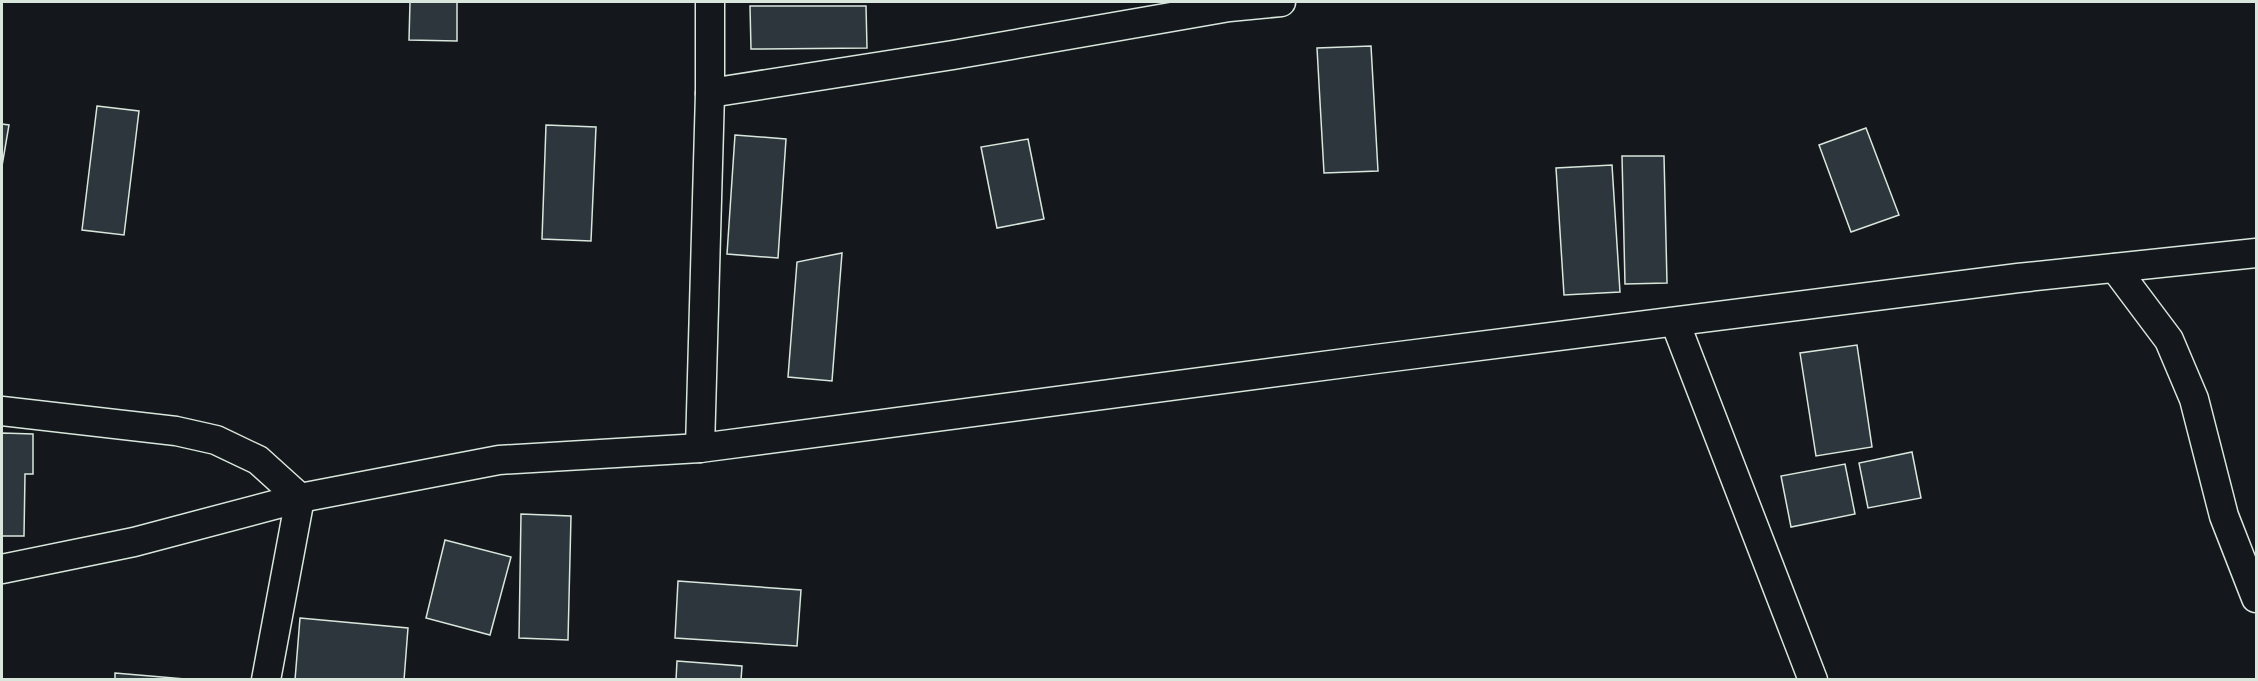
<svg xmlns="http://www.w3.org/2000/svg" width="2258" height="681" font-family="'Public Sans',sans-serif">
<rect width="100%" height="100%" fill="#14181c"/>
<g fill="#2c363c" stroke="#d8e6dc" stroke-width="1.5">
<path d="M410 2H457V41L409 40Z"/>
<path d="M750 6H866L867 48 751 49Z"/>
<path d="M1371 46 1378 171 1324 173 1317 48Z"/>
<path d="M97 106 139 111 124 235 82 230Z"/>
<path d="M2 124 9 125 2 166Z"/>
<path d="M546 125 596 127 591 241 542 239Z"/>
<path d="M1866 128 1899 215 1851 232 1819 145Z"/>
<path d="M735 135 786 139 778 258 727 254Z"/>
<path d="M1028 139 1044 219 997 228 981 147Z"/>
<path d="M1622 156H1664L1667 283 1625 284Z"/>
<path d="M1612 165 1620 292 1564 295 1556 168Z"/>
<path d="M842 253 832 381 788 377 797 262Z"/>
<path d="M1857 345 1872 447 1816 456 1800 353Z"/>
<path d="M2 433 33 434V474H25L24 536H2Z"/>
<path d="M1912 452 1921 498 1868 508 1859 463Z"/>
<path d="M1845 464 1855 514 1791 527 1781 476Z"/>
<path d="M521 514 571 516 568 640 519 638Z"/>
<path d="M445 540 511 557 490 635 426 618Z"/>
<path d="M678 581 801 590 797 646 675 638Z"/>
<path d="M300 618 408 628 404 680H295Z"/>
<path d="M677 661 742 666 741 680H676Z"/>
<path d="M115 673 197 680H115Z"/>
</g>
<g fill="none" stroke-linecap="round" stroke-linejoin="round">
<defs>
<g id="street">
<path d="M710 93 953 55 1229 7 1281 2"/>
<path d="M2115 268 2169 340 2194 399 2224 516 2256 598"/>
<path d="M1675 322 1813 680"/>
<path d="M2 411 176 431 216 440 258 460 300 498 266 680"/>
<path d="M700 448 710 93V2"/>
<path d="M2 569 134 542 300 498 499 460 700 448 1376 359 2018 278 2256 253"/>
</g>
</defs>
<use href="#street" stroke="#d8e6dc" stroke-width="31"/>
<use href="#street" stroke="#14181c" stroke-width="28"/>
</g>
<rect width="2258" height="681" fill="none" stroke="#d8e6dc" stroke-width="6"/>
</svg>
